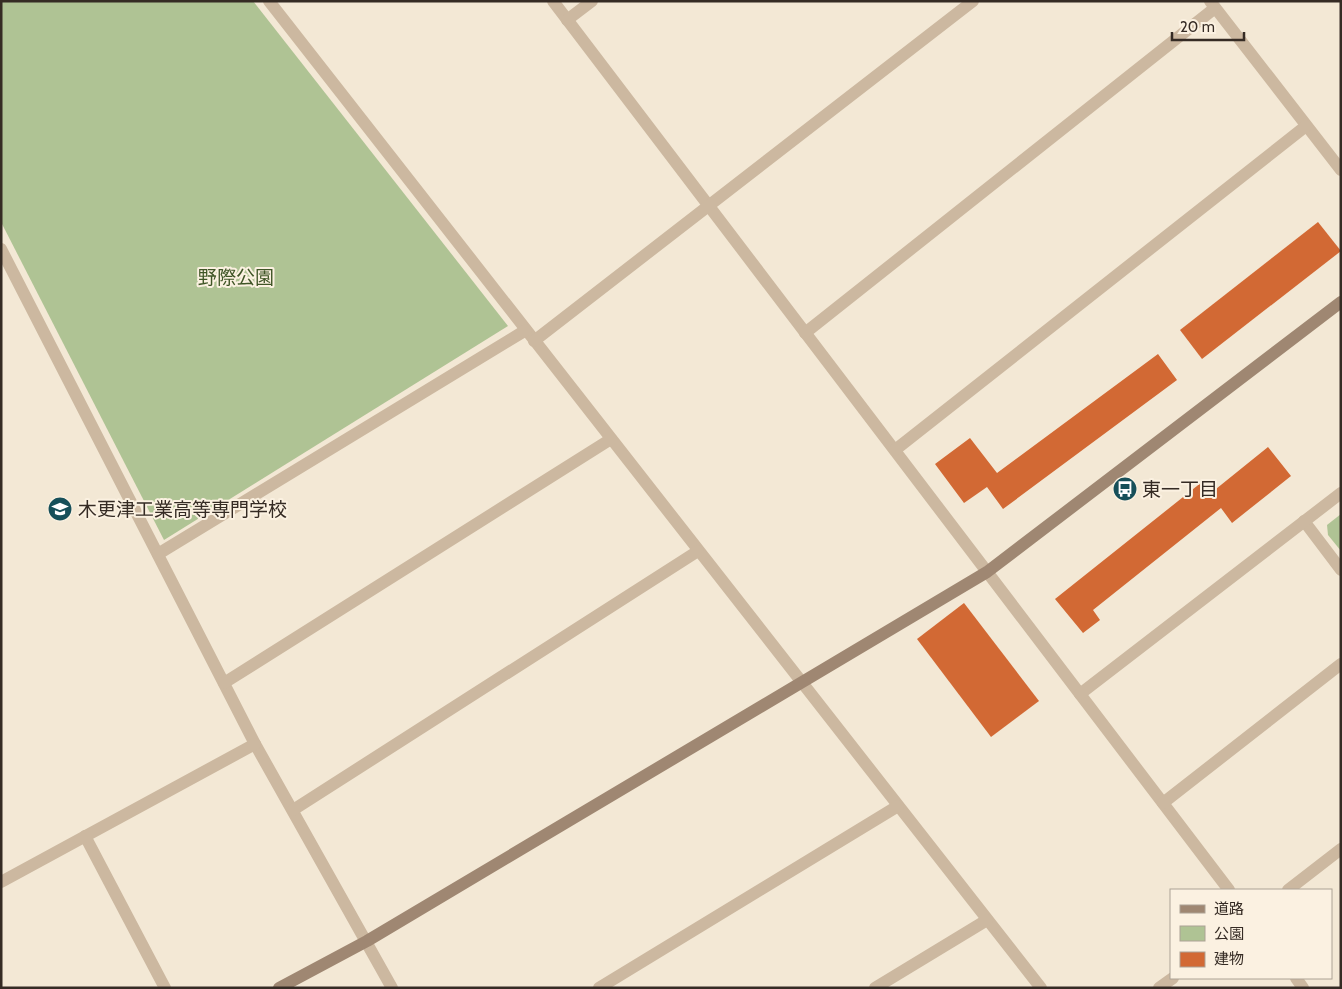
<svg xmlns="http://www.w3.org/2000/svg" width="1342" height="989" font-family="Cabin,'Noto Sans JP',sans-serif">
<rect width="100%" height="100%" fill="#f3e8d5"/>
<g fill="#afc394">
<path d="M1 1H253L508 326 164 540 1 222Z"/>
<path d="M1341 514V551L1328 535 1327 525Z"/>
</g>
<g fill="#d26934">
<path d="M1318 222 1341 251 1202 359 1180 330Z"/>
<path d="M1158 354 1177 380 1003 509 987 487 964 503 935 464 970 438 997 473Z"/>
<path d="M1268 447 1291 476 1232 523 1221 508 1093 610 1100 620 1083 633 1055 599 1202 482 1211 493Z"/>
<path d="M964 603 1039 701 991 737 917 639Z"/>
</g>
<g fill="none" stroke-linecap="round" stroke-linejoin="round">
<g stroke="#ccb8a0" stroke-width="12">
<path d="M269 1 1041 988"/>
<path d="M553 1 1229 890"/>
<path d="M1210 1 1341 170"/>
<path d="M567 20 592 1"/>
<path d="M1 249 255 744 392 988"/>
<path d="M805 333 1215 8"/>
<path d="M534 341 973 1"/>
<path d="M895 450 1306 126"/>
<path d="M1304 521 1341 570"/>
<path d="M158 554 526 330"/>
<path d="M224 683 611 439"/>
<path d="M1080 694 1341 493"/>
<path d="M1163 803 1341 664"/>
<path d="M293 810 698 551"/>
<path d="M85 836 165 988"/>
<path d="M1 882 255 744"/>
<path d="M1288 890 1341 849"/>
<path d="M1296 978 1303 988"/>
<path d="M599 988 898 806"/>
<path d="M875 988 987 920"/>
<path d="M1159 988 1173 978"/>
</g>
<path stroke="#9f8772" stroke-width="12" d="M279 988 367 941 987 572 1341 302"/>
</g>
<defs>
<symbol id="bus-disc" viewBox="-11 -11 22 22"><circle r="9.5" fill="#164f59" stroke="#fbf1e1"/><path d="M-5-6H5V4H4V6H2V4H-2V6H-4V4H-5ZM-3.5-4V0h7V-4ZM-3.5 1.2v1.5H-2V1.2ZM2 1.2v1.5H3.5V1.2Z" fill="#fff"/></symbol>
<symbol id="university-disc" viewBox="-11 -11 22 22"><circle r="9.5" fill="#164f59" stroke="#fbf1e1"/><path d="M0-5L7-2L0 1L-7-2ZM-4 1L0 2.5L4 1V4Q0 6-4 4Z" fill="#fff"/></symbol>
</defs>
<g fill-rule="evenodd">
<use href="#bus-disc" x="1111" y="475" width="28" height="28"/>
<use href="#university-disc" x="46" y="495" width="28" height="28"/>
</g>
<g text-anchor="middle" dominant-baseline="central" stroke-width="4" stroke-linejoin="round" paint-order="stroke">
<g font-size="19" fill="#3f5526" stroke="#fbf1e1">
<text x="236" y="277">野際公園</text>
</g>
<g font-size="19" fill="#352b24" stroke="#fbf1e1" text-anchor="start">
<text x="1142" y="489">東一丁目</text>
<text x="78" y="509">木更津工業高等専門学校</text>
</g>
</g>
<rect width="1342" height="989" fill="none" stroke="#352b24" stroke-width="5"/>
<rect x="1170" y="889" width="162" height="90" fill="#fbf1e1" stroke="#aca295"/>
<rect x="1180" y="905" width="25" height="8" fill="#9f8772" stroke="#aca295"/>
<text x="1214" y="914" font-size="15" fill="#352b24">道路</text>
<rect x="1180" y="926" width="25" height="15" fill="#afc394" stroke="#aca295"/>
<text x="1214" y="939" font-size="15" fill="#352b24">公園</text>
<rect x="1180" y="952" width="25" height="15" fill="#d26934" stroke="#aca295"/>
<text x="1214" y="964" font-size="15" fill="#352b24">建物</text>
<path d="M1172 32v8h72v-8" fill="none" stroke="#352b24" stroke-width="2.5"/>
<text x="1180" y="32" font-size="15" fill="#352b24" stroke="#fbf1e1" stroke-width="4" paint-order="stroke">20 m</text>
</svg>
